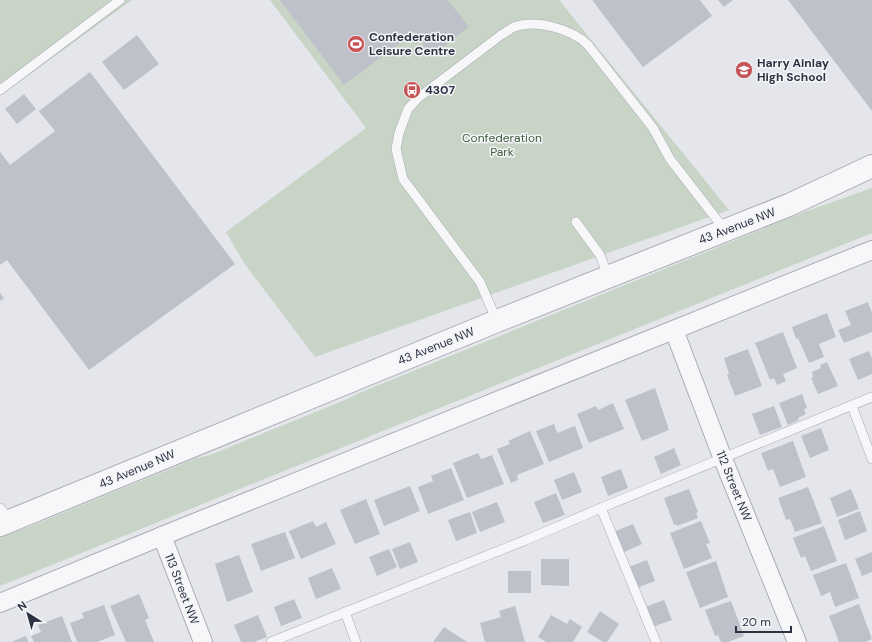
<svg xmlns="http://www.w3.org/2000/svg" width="872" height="642" font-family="'DM Sans',sans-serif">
<rect width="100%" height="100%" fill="#e4e6eb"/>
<g fill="#c7d4c6">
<path d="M0 0H132L0 96Z"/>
<path d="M270 0H559L729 210 315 357 244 263 226 232 366 128Z"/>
<path d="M872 188V233L0 586V536L26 528 197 458 210 455 345 400 359 393 807 211Z"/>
</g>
<g fill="#bfc1ca">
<path d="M280 0H448L469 27 432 56 414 32 344 85Z"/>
<path d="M592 0H700L712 16 643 67Z"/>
<path d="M718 0H733L724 7Z"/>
<path d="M788 0H872V111Z"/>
<path d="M137 35 159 64 124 90 102 62Z"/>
<path d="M90 72 235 264 89 370 7 260 0 265V152L10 165 55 131 39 111Z"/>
<path d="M24 94 36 109 17 124 5 109Z"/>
<path d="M0 293 4 298 0 301Z"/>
<path d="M868 302 872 313V332L844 343 838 330 851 325 845 311Z"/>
<path d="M827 313 836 337 819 344 824 357 809 363 798 338 796 339 792 327Z"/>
<path d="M783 332 797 368 783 374 786 381 777 385 774 378 770 380 755 343Z"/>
<path d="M748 349 762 386 735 396 727 375 729 374 724 358Z"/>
<path d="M869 351 872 358V374L858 380 849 359Z"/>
<path d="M827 362 838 386 818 394 811 378 813 377 812 372 821 368 820 365Z"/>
<path d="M655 388 669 430 642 441 625 400Z"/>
<path d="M802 394 807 408 804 409 806 414 798 418 799 420 788 425 779 403Z"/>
<path d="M613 403 624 429 589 443 577 414 596 406 598 410Z"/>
<path d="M774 406 782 427 760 435 752 414Z"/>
<path d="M554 424 557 433 575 426 583 448 549 462 536 431Z"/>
<path d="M821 428 829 450 810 458 801 436Z"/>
<path d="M530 431 544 464 517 475 518 480 511 483 497 449 510 444 508 441Z"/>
<path d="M793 441 806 477 780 487 773 469 768 471 761 453Z"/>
<path d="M674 448 681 465 661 474 654 457Z"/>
<path d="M478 453 481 459 492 455 504 484 467 498 453 463Z"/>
<path d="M451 468 464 500 428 514 418 487 433 481 431 476Z"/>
<path d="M621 469 628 488 608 496 601 477Z"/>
<path d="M574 472 582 492 562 500 554 480Z"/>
<path d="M410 486 420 511 384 526 374 500Z"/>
<path d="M808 487 822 523 795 532 790 519 786 520 778 498Z"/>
<path d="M689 489 698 512 696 513 698 518 677 526 676 524 674 525 664 498Z"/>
<path d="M851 489 859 509 837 517 830 498Z"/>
<path d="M556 493 565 515 543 523 534 502Z"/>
<path d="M366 499 380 534 355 544 340 510Z"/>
<path d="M497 502 505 522 480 532 472 512Z"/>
<path d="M860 511 867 531 845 540 838 520Z"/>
<path d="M470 512 477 533 456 541 448 520Z"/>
<path d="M313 521 316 527 326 522 336 544 301 559 289 531Z"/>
<path d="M701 521 710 543 706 544 712 558 684 569 670 533Z"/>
<path d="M633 524 642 544 622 553 613 532Z"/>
<path d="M824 526 837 561 811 571 805 556 801 558 793 538Z"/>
<path d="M285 532 295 558 261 571 251 544Z"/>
<path d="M410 542 418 562 400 569 392 549Z"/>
<path d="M389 549 397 567 377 576 369 557Z"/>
<path d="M872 552V572L862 576 855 559Z"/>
<path d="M239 555 253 592 227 602 215 564Z"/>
<path d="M541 559H569V586L541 585Z"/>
<path d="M647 560 655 581 637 588 629 567Z"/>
<path d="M716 561 728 597 700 608 686 572Z"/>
<path d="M846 563 859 598 835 607 830 592 821 596 813 575Z"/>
<path d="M332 568 341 589 316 599 308 578Z"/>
<rect x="508" y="571" width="23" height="22"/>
<path d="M139 594 149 618 145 620 154 642H126L110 606Z"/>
<path d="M294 599 302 618 281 626 274 607Z"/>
<path d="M664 600 672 620 652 627 645 607Z"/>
<path d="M731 601 744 636 728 642H721L718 635 715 636 705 610Z"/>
<path d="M859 604 872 639 865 642H839L829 616Z"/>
<path d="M104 605 115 635 97 642H77L70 623 84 618 82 613Z"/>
<path d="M515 606 525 642H485L480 623 501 617 499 611Z"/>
<path d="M600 611 619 624 607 642H603L587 632Z"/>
<path d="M258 615 267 637 254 642H241L234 625Z"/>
<path d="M551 615 567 624 570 619 582 627 573 642H546L538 637Z"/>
<path d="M62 616 72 642H34L31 636 41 632 38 625Z"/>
<path d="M444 627 467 642H433Z"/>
<path d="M26 636 28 642H11Z"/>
</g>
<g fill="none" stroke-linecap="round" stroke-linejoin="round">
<defs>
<g id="service">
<path d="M0 90 120 0"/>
<path d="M576 222 600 255 608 276"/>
<path d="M497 321 480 282 403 179 396 149 399 133 408 109 418 98 501 35C505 33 510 29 514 27 536 19 572 29 588 45L653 128 670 159 725 230"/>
<path d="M852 406 872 459"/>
<path d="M0 508 10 520"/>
<path d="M601 508 656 642"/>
<path d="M345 612 356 642"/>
<path d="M271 642 526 540 601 508 872 397"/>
</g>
<g id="minor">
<path d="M674 330 723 459 797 642"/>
<path d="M162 536 203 642"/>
<path d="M0 603 162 536 872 250"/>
</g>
<path id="tertiary" d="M0 525 497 321 789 205 872 166"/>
</defs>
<use href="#service" stroke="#a9acb5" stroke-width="10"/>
<use href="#minor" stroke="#a9acb5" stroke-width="20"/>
<use href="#tertiary" stroke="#a9acb5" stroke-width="24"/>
<use href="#service" stroke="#f7f7f9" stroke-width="9"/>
<use href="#minor" stroke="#f7f7f9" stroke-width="18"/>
<use href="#tertiary" stroke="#f7f7f9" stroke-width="22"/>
</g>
<defs>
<symbol id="stadium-disc" viewBox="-11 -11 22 22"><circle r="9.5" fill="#c65355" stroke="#f4f5f8"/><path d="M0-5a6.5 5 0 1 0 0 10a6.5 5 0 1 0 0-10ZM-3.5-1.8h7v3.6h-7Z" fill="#fff"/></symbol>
<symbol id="school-disc" viewBox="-11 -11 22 22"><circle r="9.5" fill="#c65355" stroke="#f4f5f8"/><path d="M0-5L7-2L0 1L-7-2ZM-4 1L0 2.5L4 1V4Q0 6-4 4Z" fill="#fff"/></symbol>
<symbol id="bus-disc" viewBox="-11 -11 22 22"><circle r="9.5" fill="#c65355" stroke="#f4f5f8"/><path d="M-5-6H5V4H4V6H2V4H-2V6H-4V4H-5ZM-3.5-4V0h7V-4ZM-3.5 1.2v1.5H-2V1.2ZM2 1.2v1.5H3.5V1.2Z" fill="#fff"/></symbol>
</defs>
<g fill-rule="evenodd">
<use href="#stadium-disc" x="346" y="34" width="20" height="20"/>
<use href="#school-disc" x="734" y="60" width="20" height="20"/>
<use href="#bus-disc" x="402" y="80" width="20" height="20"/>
</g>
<g text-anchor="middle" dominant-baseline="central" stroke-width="3" stroke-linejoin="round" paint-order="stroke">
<g font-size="12" font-weight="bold" fill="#2d3242" stroke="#f4f5f8" text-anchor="start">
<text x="369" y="37">Confederation<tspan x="369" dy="14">Leisure Centre</tspan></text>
<text x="757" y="63">Harry Ainlay<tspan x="757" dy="14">High School</tspan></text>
<text x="425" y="90">4307</text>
</g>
<g font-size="12" fill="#3d5d3b" stroke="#f4f5f8">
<text x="502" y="138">Confederation<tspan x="502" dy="14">Park</tspan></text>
</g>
<g font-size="12" fill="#2d3242" stroke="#f4f5f8">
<text transform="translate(737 226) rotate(-21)">43 Avenue NW</text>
<text transform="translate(436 346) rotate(-22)">43 Avenue NW</text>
<text transform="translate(137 469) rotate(-23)">43 Avenue NW</text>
<text transform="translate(734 486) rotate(68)">112 Street NW</text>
<text transform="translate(182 589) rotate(69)">113 Street NW</text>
</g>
</g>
<g transform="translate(28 614) rotate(323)" stroke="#f4f5f8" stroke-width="3" paint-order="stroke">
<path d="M0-3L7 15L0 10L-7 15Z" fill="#2d3242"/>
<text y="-6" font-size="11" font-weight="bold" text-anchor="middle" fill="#2d3242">N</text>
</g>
<path d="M736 626v6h55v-6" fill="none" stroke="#2d3242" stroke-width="2"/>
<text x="742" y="626" font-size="12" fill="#2d3242" stroke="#f4f5f8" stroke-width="3" paint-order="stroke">20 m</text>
</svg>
